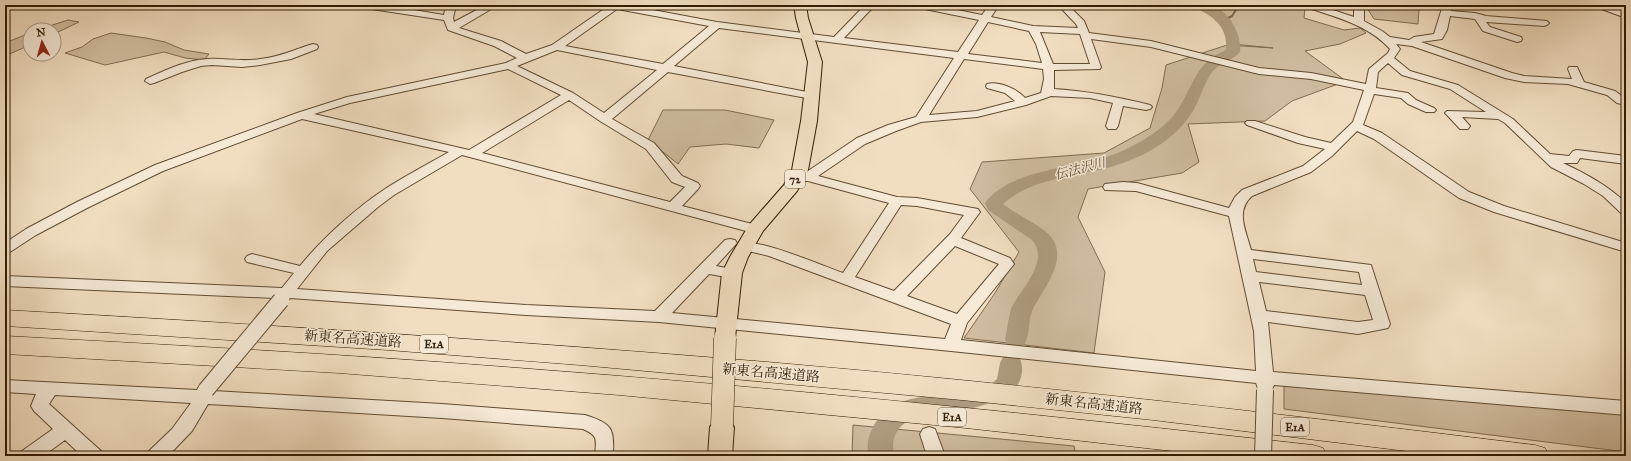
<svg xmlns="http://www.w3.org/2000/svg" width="1631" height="461" font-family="'IM FELL Great Primer','Noto Serif JP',serif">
<rect width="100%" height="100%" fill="#f1dec1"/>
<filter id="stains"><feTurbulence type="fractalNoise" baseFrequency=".005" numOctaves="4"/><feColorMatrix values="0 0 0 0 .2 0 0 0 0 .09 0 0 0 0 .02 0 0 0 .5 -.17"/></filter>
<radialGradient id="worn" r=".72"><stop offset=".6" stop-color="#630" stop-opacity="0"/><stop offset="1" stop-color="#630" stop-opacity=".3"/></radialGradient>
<g fill="#d0bda1" stroke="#806c52">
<path d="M1189 5H1297L1305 8 1304 18 1344 30 1360 28 1366 33 1340 44 1305 51 1346 81 1292 101 1265 121 1188 124 1199 162 1182 173 1088 189 1078 217 1105 272 1094 353 964 338 995 293 1019 252 970 189 982 162 1104 153 1150 128 1162 88 1166 65 1227 45 1273 48 1233 44 1226 19Z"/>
<path d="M1371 5H1448L1447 10 1419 9 1418 24 1374 19 1367 8Z"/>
<path d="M68 20 79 22 54 34V30H37Z"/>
<path d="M30 33V45L5 56V43Z"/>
<path d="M111 33 146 38 165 42 184 50 209 54 204 60 185 58 164 52 105 65 65 53 82 47 93 39Z"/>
<path d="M663 110H725L774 120 759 148 726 144 690 147 678 164 648 140Z"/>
<path d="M1284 386 1626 412V452L1284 409Z"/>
<path d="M853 425 1074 446 1076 456H852Z"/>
</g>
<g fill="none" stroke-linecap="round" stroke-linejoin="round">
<path stroke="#7d694e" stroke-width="2" d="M1224 20 1232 16 1239 5"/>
<g fill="#b09c80" fill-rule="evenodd">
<path d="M1194 5C1199 5 1205 4 1210 5 1229 10 1242 34 1240 52 1235 59 1220 63 1213 71 1204 82 1201 97 1194 109 1177 139 1146 156 1114 166 1077 177 1033 177 1003 204 1016 214 1032 221 1045 231 1073 253 1046 285 1034 307 1027 319 1031 334 1024 345L1016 348 1008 345 1005 340C1007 330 1008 319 1011 309 1019 290 1051 262 1032 240L988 210 985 203C1006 173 1063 168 1097 160 1110 156 1124 151 1136 144 1151 136 1166 126 1176 112 1194 87 1194 63 1226 50 1228 27 1214 17 1196 8Z"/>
<path d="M1011 355 1019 357C1023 364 1023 373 1020 380 1018 385 1015 390 1011 393 1000 402 962 412 948 413 939 414 929 412 920 415 901 421 888 437 895 456H869C866 445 868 437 873 427 900 378 964 409 997 379L1000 363 1003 357Z"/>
</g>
<defs>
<g id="minor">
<path d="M360 5H383L444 15 446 5H456L453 18 454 22 486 5H498L459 28 501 41 526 54 552 45 607 7 606 5H626L717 22 834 37 865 5H875L844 38 958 52 979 20 920 8 915 5H933L982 15 989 5H999L991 17 1033 26 1078 28 1076 24 1058 5H1068L1084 21 1089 33 1151 41 1259 68 1311 73 1366 84 1369 69 1388 53 1390 49C1369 25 1335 17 1306 7L1304 5H1318L1354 17V5H1364V21L1382 31 1390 37 1409 40 1414 37 1434 34 1443 5H1453L1451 11 1475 13 1486 16 1547 21 1549 23 1547 25 1544 26 1486 22 1490 27 1521 37 1522 39 1521 41 1517 42 1483 31 1475 19 1450 16 1447 30 1442 39 1421 42 1512 73 1524 76 1572 79 1568 69 1569 67H1577L1584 82 1615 91 1626 99V105L1617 103 1607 95 1568 84 1524 82 1505 78 1412 46 1396 44 1400 49 1394 58 1410 71 1458 85 1513 119 1550 154 1569 156 1573 151 1577 150 1626 156V164L1580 158 1577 163H1563C1586 174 1607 185 1626 203V214L1621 213 1603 196 1584 184 1551 167 1505 123 1498 119 1462 117 1470 126 1468 129H1460L1447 115 1445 113 1447 111 1486 112 1450 89 1402 75 1388 63 1378 72 1376 88 1408 93 1416 100 1434 108 1436 110 1434 112H1426L1408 104 1401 98 1374 94 1363 125 1382 133 1469 192 1504 206 1626 243V252L1494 212 1459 198 1374 139 1357 131 1332 156 1311 172 1252 196C1235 211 1246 231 1251 250L1371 265 1390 324 1388 328 1358 334 1268 322 1273 372 1626 401V415L1274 385 1271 391 1265 392 1259 391 1256 383 951 351 659 322 526 315 290 298C286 303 282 303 277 302L275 298 5 286V276L282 288 294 273 247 262 245 259 247 256 252 254 300 266C322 239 356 208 385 189 405 176 428 164 449 152L302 119 163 171 87 208 36 235 10 252 5 253V243L26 229 77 202 155 165 297 113 347 97 506 63 517 58 494 46 448 30 444 20 365 8ZM617 9 709 26 663 64 565 46ZM988 22 1029 31 1036 44 1042 63 968 54ZM719 28 954 58 916 117 888 125 857 138 805 173 791 175 790 178 791 181H808L889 203 843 273C823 266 758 238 740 243L738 246 740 249 769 256 951 324 945 339 672 313 709 274 732 278 737 276 739 273 737 270 716 266 737 243 735 240 730 239 725 240 655 311 526 305 297 289 327 251 378 207 394 195 462 155 750 232 755 233 760 232 762 229 760 226 682 206 698 189 700 186 698 183 682 176 654 143 612 119 668 72 812 99 816 98 818 96 816 94 812 93 674 66ZM1040 32 1080 34 1090 64H1053ZM1091 39 1151 47 1259 74 1311 79 1364 90 1353 122 1331 143 1305 137 1255 121H1247L1245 123 1247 125 1298 143 1325 149 1303 166 1242 190 1235 197 1229 208 1137 183 1123 182 1105 184 1103 187 1105 190 1136 191 1229 216 1254 331 1256 371 961 340 967 323 1014 264 1010 258 961 238 980 212 978 209 917 198 897 197 818 176 865 144 896 131 921 122 977 117 1026 105 1051 96 1090 98 1113 103 1106 126 1108 129H1116L1118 126 1123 106 1146 110 1150 109 1152 107 1150 105C1118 97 1087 91 1054 89V70L1100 69 1101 67ZM557 50 657 70 604 113 573 93 517 66ZM964 59 1043 69 1044 79 1041 93 1025 98C1017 89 999 81 987 84L986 86 987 88 1005 93 1015 101 977 111 929 115ZM508 69 561 95 469 150 314 114 350 103ZM569 100 600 121 646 149 672 182 685 187 670 202 482 153ZM901 205 917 206 964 215 950 234 894 291 855 277ZM955 246 999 264 957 314 907 296ZM1253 259 1359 272 1362 285 1256 272ZM1259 282 1365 295 1373 320 1358 322 1266 311Z"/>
<path d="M1189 5H1200L1195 8Z"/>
<path d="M1594 5H1608L1626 12V18L1596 7Z"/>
<path d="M313 44 317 45 318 47 317 49 291 59 260 65 242 67 212 65 201 66 182 72 154 83 150 84 145 81 146 79C166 70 186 60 208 59 225 58 242 62 260 59 280 57 295 49 313 44Z"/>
<path d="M5 380 197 390 200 385 206 384 212 385 214 391 442 404 585 415C613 424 614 428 613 456H595C596 440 599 436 583 429L442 418 208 404 192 431 168 456H147L149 451 172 429 191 403 55 395 49 404 101 451 103 456H82L65 440 43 456H20L22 451 53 429 34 411 31 406 36 394 5 392Z"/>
<path d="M929 427 935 429 945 456H927L920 434 923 429Z"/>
</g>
<g id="major">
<path d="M794 5H806L808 18 822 62 817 121 808 170 797 191 763 231 748 257 742 273 735 338 732 343 725 345 718 343 715 338 722 273 730 257 749 225 784 185 792 170 801 121 808 62 796 18Z"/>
<path d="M722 418 730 421 734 427 732 456H708L710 427 714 421Z"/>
</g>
<g id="highway">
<path d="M5 310C259 324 514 341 767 362 1024 384 1280 414 1535 445L1545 448 1549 456H1447L1153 420 962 400 580 365 388 350 5 326Z"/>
<path d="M5 336C172 345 339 354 505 367 775 387 1044 415 1313 445L1323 448 1327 456H1217L966 428 619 395 339 373 5 354Z"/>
</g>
</defs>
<use href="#minor" stroke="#614c32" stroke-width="2"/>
<use href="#major" stroke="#311c03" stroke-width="2"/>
<use href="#highway" stroke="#311c03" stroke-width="1"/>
<use href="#minor" fill="#f6ead7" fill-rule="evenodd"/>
<use href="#major" fill="#f1dec1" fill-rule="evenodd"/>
<use href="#highway" fill="#f1dec1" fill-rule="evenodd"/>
<defs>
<g id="minor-bridge">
<path d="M206 390 281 300"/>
<path d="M1263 456 1265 390"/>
</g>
<path id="major-bridge" d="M722 427 725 338"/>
</defs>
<use href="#minor-bridge" stroke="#614c32" stroke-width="18" stroke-linecap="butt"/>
<use href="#major-bridge" stroke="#311c03" stroke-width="23" stroke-linecap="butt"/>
<use href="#minor-bridge" stroke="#f6ead7" stroke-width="16"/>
<use href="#major-bridge" stroke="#f1dec1" stroke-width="22"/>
</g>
<g text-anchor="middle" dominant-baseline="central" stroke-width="3" stroke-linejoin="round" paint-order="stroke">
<g fill="#f6ead7" stroke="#6c5a43" stroke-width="1">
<rect x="785" y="170" width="20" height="18" rx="3"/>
<rect x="420" y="335" width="28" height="18" rx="3"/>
<rect x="938" y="408" width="28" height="18" rx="3"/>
<rect x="1281" y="418" width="28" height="18" rx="3"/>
</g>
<g font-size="11" font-weight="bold" fill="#311c03">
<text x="795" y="179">72</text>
<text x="434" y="344">E1A</text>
<text x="952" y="417">E1A</text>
<text x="1295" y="427">E1A</text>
</g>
<g font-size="13" font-style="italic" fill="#644f35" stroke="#f6ead7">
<text transform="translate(1080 169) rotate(-15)">伝法沢川</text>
</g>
<g font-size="14" fill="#311c03" stroke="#f6ead7">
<text transform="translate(353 339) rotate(4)">新東名高速道路</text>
<text transform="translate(771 373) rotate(5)">新東名高速道路</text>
<text transform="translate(1094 404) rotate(6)">新東名高速道路</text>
</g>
</g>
<rect width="1631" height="461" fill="none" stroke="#f1dec1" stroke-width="20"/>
<rect x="6" y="6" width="1619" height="449" fill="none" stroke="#311c03" stroke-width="2"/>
<rect x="10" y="10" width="1611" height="441" fill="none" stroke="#311c03"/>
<g transform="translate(42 42) rotate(354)"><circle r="19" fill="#f6ead7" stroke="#a79882"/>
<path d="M0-3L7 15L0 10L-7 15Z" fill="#8f2418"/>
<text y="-6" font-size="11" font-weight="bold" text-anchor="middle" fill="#311c03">N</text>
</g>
<rect width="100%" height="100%" filter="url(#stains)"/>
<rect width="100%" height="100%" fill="url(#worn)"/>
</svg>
